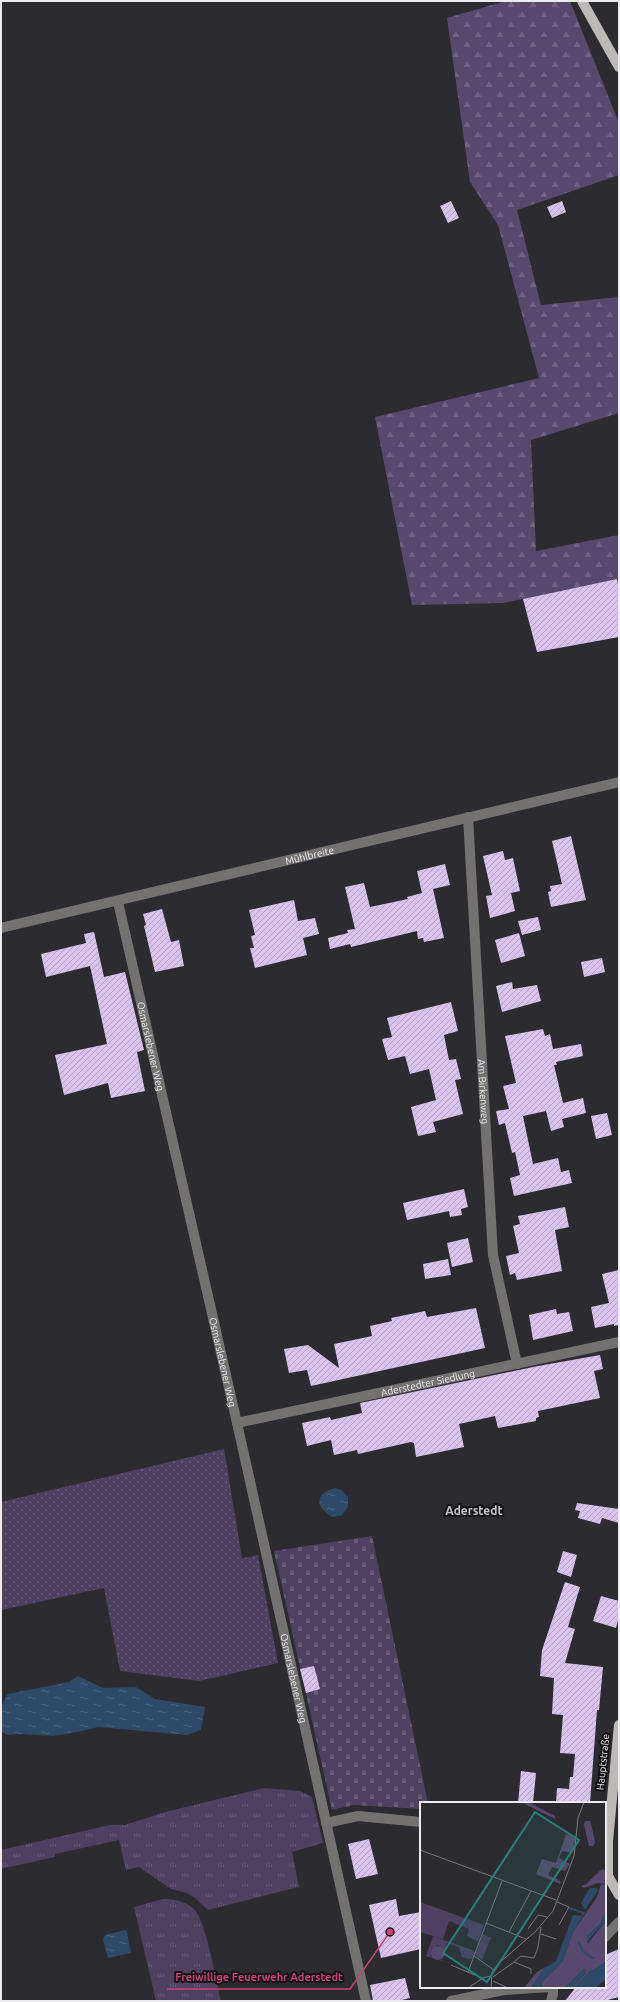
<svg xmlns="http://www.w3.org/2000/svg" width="620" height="2002" font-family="Ubuntu,sans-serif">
<defs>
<pattern id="grass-tufts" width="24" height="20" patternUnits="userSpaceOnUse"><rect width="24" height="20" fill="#4d4061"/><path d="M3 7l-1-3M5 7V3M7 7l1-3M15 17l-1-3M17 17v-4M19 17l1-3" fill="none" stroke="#675c78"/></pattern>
<pattern id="forest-firs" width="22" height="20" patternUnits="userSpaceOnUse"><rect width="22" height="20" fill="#57486e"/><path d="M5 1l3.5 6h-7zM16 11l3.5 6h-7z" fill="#6f6383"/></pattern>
<pattern id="cemetery-stones" width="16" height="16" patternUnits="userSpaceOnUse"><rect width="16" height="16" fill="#4d4061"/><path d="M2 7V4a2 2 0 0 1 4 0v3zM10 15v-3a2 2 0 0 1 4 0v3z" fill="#675c78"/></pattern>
<pattern id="park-dots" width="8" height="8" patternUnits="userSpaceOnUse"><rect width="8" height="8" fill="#4d4061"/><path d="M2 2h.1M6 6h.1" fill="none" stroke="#675c78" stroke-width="1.8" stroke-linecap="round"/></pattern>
<pattern id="water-ripples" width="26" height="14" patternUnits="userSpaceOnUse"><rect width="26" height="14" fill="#2f4969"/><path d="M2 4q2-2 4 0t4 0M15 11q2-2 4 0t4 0" fill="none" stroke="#4d637f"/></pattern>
<pattern id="building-hatch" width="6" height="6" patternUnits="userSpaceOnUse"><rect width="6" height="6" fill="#d7c3ee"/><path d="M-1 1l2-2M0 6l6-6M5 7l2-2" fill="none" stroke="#b3a4c4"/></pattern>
</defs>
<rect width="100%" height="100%" fill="#2c2b2f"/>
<g fill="url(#grass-tufts)">
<path d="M264 1788 300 1791 312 1797 323 1843 292 1852 299 1887 208 1910 195 1898 187 1893 171 1889 139 1867 126 1870 119 1840 55 1854V1857L1 1869V1850L110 1825H125L165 1812Z"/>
<path d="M163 1899C174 1899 185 1901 194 1909 206 1920 216 1982 221 2001H156L134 1907Z"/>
</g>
<path fill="url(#forest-firs)" d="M506 1H570L619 123V175L517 210 541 305 619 297V413L531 440 536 551 619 535V579L503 603 412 605 375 417 539 378 498 225 470 182 447 18Z"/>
<path fill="url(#cemetery-stones)" d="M372 1536 428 1803H421V1809L354 1805 332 1810 274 1551Z"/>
<path fill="url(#park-dots)" d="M224 1449 242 1558 258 1555 278 1663 199 1681 120 1671 104 1588 1 1610V1502Z"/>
<g fill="url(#water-ripples)">
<path d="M335 1488 342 1490 348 1497V1507L342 1515 332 1517C315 1506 314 1495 335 1488Z"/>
<path d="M78 1676 103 1688 136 1687 155 1699 205 1707 201 1730 187 1735 98 1727 77 1732 53 1736 23 1734 7 1735 1 1731V1706L8 1694 69 1682Z"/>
<path d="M125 1930 127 1932 131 1953 108 1958 103 1940 105 1935Z"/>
</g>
<g fill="url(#building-hatch)">
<path d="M451 201 459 218 448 223 440 206Z"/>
<path d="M562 201 566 212 552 218 547 207Z"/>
<path d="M617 579 619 590V637L537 652 523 599Z"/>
<path d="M571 836 586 900 551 907 548 892 551 891 550 886 562 884 552 841Z"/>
<path d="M503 851 505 860 513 858 520 891 511 893 515 911 490 918 486 896 492 895 483 856Z"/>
<path d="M445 864 450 885 433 889 444 938 424 942 423 938 418 939 417 931 351 947 350 944 330 949 328 938 348 933 347 930 355 929 345 887 364 883 370 907 408 899 407 897 422 893 417 871Z"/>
<path d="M294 900 298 921 315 918 319 934 303 938 307 955 255 968 250 948H254L251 936 255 935 249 910Z"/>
<path d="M162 909 171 942 179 940 184 966 155 972 144 926 146 925 143 914Z"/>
<path d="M538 917 541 930 522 935 518 921Z"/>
<path d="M94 932 104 977 125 972 144 1050 137 1052 145 1091 111 1098 108 1083 64 1095 55 1055 107 1044 90 966 46 977 41 954 86 943 84 934Z"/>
<path d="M519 933 525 956 501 963 495 940Z"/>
<path d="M602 958 605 972 584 977 581 962Z"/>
<path d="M512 982 513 989 537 985 541 1001 502 1012 496 986Z"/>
<path d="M451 1002 458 1031 444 1035 449 1060 456 1059 461 1079 455 1080 463 1114 433 1122 436 1132 418 1136 411 1107 436 1100 429 1069 410 1074 405 1056 388 1060 382 1039 392 1037 387 1018Z"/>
<path d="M543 1029 545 1036 550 1034 553 1049 581 1044 583 1056 556 1062 557 1065H554L563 1103 583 1098 586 1113 562 1119 564 1127 551 1131 546 1111 523 1116 533 1164 558 1158 561 1172 569 1170 572 1183 514 1196 510 1178 520 1175 515 1152 512 1153 505 1123 499 1125 496 1111 509 1109 503 1086 516 1083 505 1036Z"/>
<path d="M607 1113 612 1135 596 1139 591 1116Z"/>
<path d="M464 1189 468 1207 461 1209 462 1215 450 1217 449 1211 407 1220 403 1203Z"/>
<path d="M565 1207 569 1227 555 1230 562 1271 517 1280 515 1273 510 1275 506 1256 519 1253 513 1226 520 1224 518 1216Z"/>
<path d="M468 1238 473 1262 452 1267 447 1243Z"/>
<path d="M448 1259 451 1275 425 1279 423 1264Z"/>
<path d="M619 1270V1325L614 1326V1324L595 1328 591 1307 609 1303 602 1274Z"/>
<path d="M476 1308 485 1348 311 1386 307 1370 289 1373 284 1349 308 1345 339 1368 334 1344 372 1336 370 1326 392 1321 391 1318 425 1311 427 1317Z"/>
<path d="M556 1309 557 1314 569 1312 573 1331 533 1340 529 1315Z"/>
<path d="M600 1355 603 1369 594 1371 600 1398 538 1411 539 1417 536 1418V1421L498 1428 495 1416 459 1424 464 1447 416 1457 414 1443 411 1442 358 1454 357 1450 334 1455 331 1440 307 1446 302 1423 330 1417 331 1420 362 1413 360 1403 538 1366Z"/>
<path d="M577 1503 619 1509V1523L602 1518 600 1524 578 1518 580 1511 575 1510Z"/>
<path d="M563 1551 577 1555 571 1577 557 1572Z"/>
<path d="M565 1582 580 1587 568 1627 575 1629 565 1663 603 1667 599 1710H597L590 1803H556L557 1788 569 1789 570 1777H573L575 1754 560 1753 563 1715 552 1714 554 1678 540 1676 542 1650Z"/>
<path d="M601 1596 619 1601V1617L616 1628 593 1621Z"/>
<path d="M314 1666 320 1689 306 1693 300 1669Z"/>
<path d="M521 1771 536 1773 533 1803H518Z"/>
<path d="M369 1839 378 1874 356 1879 348 1844Z"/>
<path d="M396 1899 399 1916 421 1912V1949L381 1958 369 1905Z"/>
<path d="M619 1949V1997L604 2001H565L576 1987H605V1955Z"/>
<path d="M405 1978 410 1998 398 2001H373L370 1985Z"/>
</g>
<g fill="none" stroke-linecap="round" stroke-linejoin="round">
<g stroke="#747271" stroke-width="10">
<path id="s1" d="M468 817 493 1255 517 1364"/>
<path id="s2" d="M118 902 237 1423 366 2001"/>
<path id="s3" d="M1 928 619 782"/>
<path id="s4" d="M237 1423 619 1342"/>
<path d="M326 1823 358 1816 421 1822"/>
<path d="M605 1937 619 1922"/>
<path d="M451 2001 504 1990 550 1987"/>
<path d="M551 2001 553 1994V1987"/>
</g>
<g stroke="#bcb9b6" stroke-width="10">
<path d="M582 1 619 67"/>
<path d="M619 1725 608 1841V1876L619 1895"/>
</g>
</g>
<g text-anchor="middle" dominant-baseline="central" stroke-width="4" stroke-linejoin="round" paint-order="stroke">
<g font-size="10" fill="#ececee" stroke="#141415">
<text stroke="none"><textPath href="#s3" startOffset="317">Mühlbreite</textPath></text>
<text stroke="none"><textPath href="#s2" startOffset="148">Osmarslebener Weg</textPath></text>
<text stroke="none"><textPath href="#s1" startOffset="275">Am Birkenweg</textPath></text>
<text stroke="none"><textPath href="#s2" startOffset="472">Osmarslebener Weg</textPath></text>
<text stroke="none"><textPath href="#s4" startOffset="195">Aderstedter Siedlung</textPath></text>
<text stroke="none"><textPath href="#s2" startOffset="796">Osmarslebener Weg</textPath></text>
<text transform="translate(603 1762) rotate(-84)">Hauptstraße</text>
</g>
<g font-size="12" font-weight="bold" fill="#c5c4c8" stroke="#141415">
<text x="474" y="1510">Aderstedt</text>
</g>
</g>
<g transform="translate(420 1802)">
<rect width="186" height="186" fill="#2c2b2f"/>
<path d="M13 134 52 148 55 151 53 155 50 157 42 155 39 145 27 141 25 147 17 143 10 154 31 162 6 154Z" fill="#4d4061"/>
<path d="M101 0H108L135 14V17ZM165 19H170L172 26 175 40 173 44H169L164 23ZM146 32 156 35 152 51 142 49 139 56 150 62 145 69 132 65 128 73 141 79 140 82 116 72 122 57 136 61ZM182 67 186 69V82L178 81 164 86 161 84 166 82ZM181 82 186 83V160L171 169 154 186H152L166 171 164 167 145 186H121L122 180 142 160 153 130 177 95ZM185 110V120L168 141 167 134 180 122ZM11 151a7 7 0 1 1 14 0a7 7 0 1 1-14 0ZM125 165 111 186H104L117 170Z" fill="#57486e" fill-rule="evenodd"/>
<path d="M63 132 71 136 62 158 55 153Z" fill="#4d4061"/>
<path d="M0 100 64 123 58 140 47 134 49 127 29 119 23 137 0 130Z" fill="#4d4061"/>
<path d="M170 86H177L178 88 165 108 161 101ZM185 110V120L170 136 167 142V134L180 122ZM153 113 163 114 153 130 141 162 122 180 121 186H111L123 167 136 159ZM186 160V177L175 186H154L171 169ZM164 167H166V171L152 186H145Z" fill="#2f4969"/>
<path fill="none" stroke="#2f4969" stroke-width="2" d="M149 106 164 111 162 113M158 140 164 150 174 157"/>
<path fill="none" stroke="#79787b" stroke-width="1" d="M0 48 136 98M137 100 149 105 139 123M66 121 106 137M108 127 118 113 127 115M89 130 111 89M121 132 136 137M54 154 74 168M94 160 101 154 114 156 118 145 121 125M31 163 62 176 71 174M48 170 82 79M73 175 94 160 111 167V172M73 179 88 186M48 186 63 176M71 186 72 170 78 162 116 129 133 109 154 54 158 16 164 0"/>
<path fill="#25827b" fill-opacity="0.15" stroke="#25827b" stroke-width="2" d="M115 10 159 38 67 180 23 151Z"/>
<rect width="186" height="186" fill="none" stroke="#ececee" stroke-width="2"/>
</g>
<path fill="none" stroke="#ca4278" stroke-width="1.5" d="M390 1932L350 1989H167"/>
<circle fill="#ca4278" stroke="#141415" stroke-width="1.5" cx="390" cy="1932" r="4"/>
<g font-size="11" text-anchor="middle" font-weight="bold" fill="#ca4278" stroke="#141415" stroke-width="4" stroke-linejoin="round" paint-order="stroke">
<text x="259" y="1981">Freiwillige Feuerwehr Aderstedt</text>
</g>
<rect width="620" height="2002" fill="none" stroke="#ececee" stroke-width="4"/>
</svg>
